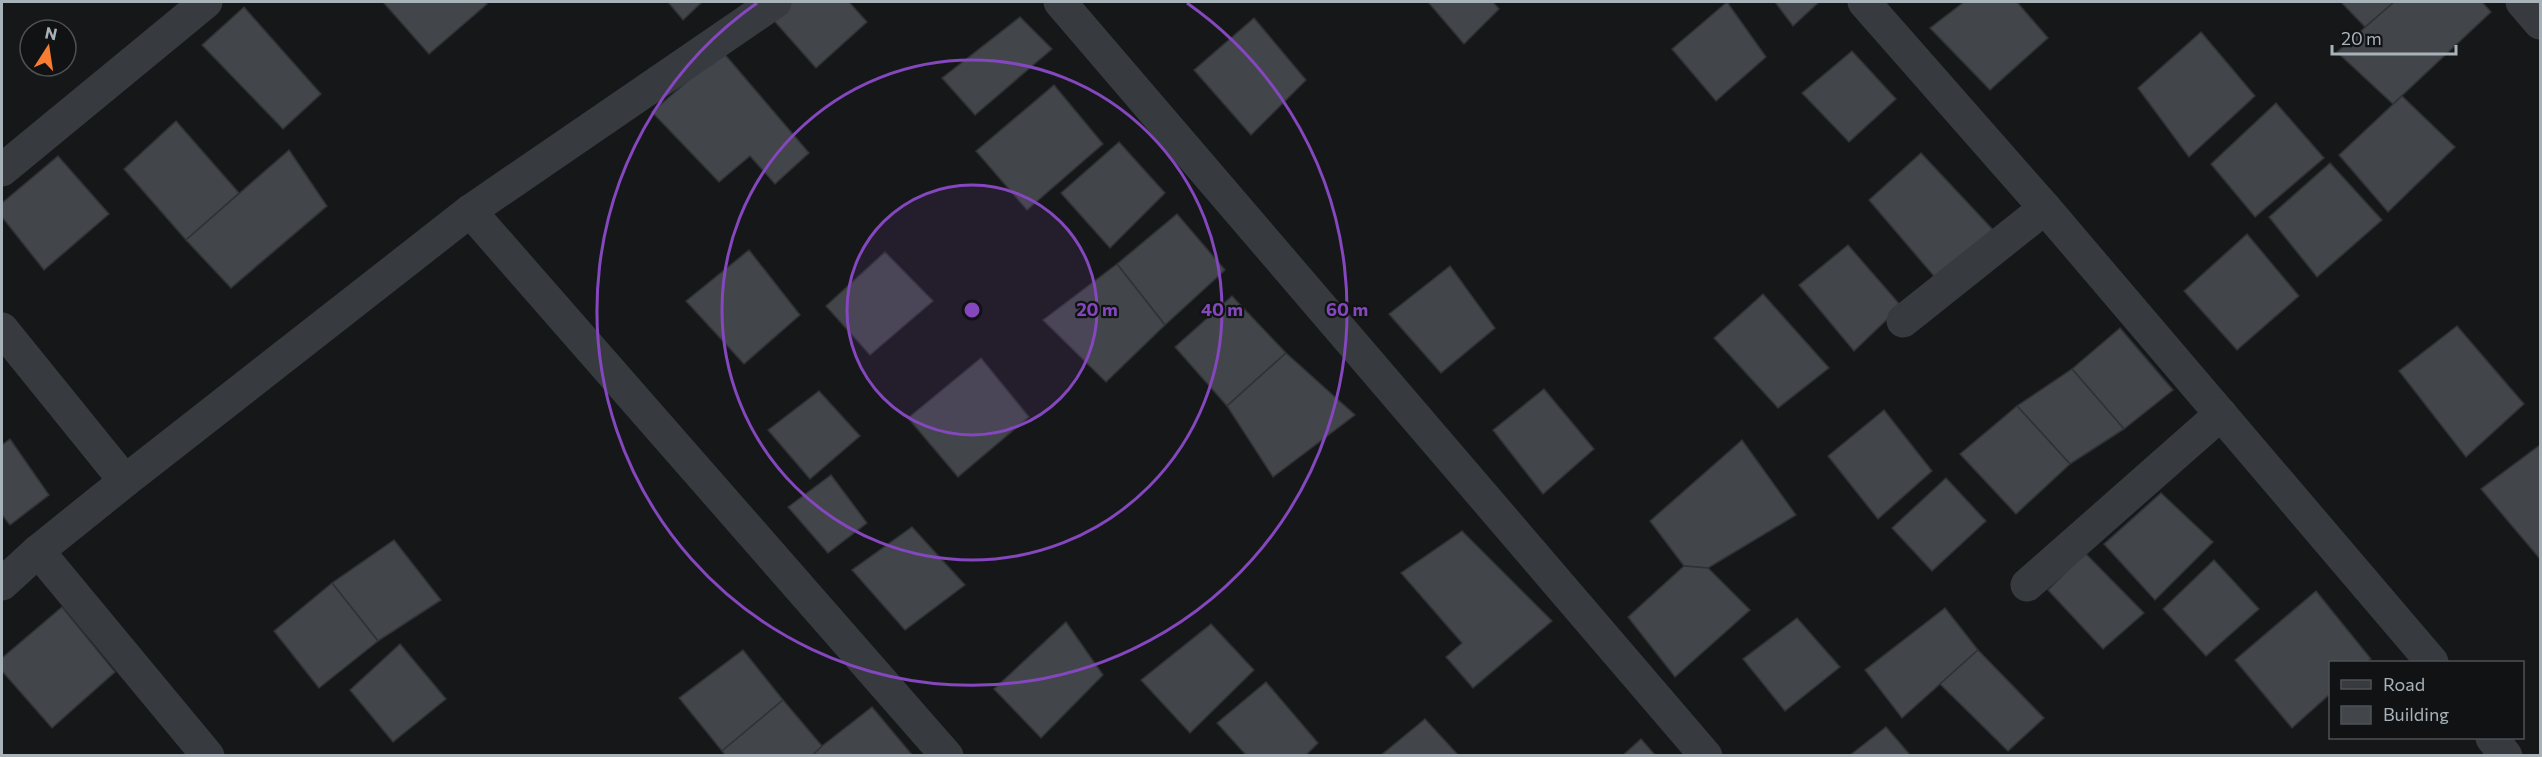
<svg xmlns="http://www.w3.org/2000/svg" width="2542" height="757" font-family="Commissioner,sans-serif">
<rect width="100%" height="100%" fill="#161719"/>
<g fill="#424549" stroke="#303235" stroke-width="1.5">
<path d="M383 2H485L487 4 429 54Z"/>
<path d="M668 2H702L683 20Z"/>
<path d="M789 2H849L867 22 816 68 769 15Z"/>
<path d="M1428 2H1493L1499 9 1464 44Z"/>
<path d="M1727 2 1766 57 1716 101 1672 49Z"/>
<path d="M1775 2H1819L1793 26Z"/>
<path d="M1964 2H2017L2048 38 1990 90 1930 28Z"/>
<path d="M2341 2H2394L2365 27Z"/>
<path d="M2394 2H2482L2491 12 2393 104 2337 52Z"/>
<path d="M244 7 321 94 283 129 202 45Z"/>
<path d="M1020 17 1052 49 975 115 942 78Z"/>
<path d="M1254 18 1306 80 1251 135 1194 70Z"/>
<path d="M2201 32 2255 96 2189 157 2138 88Z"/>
<path d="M722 51 809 153 775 184 750 156 719 182 652 112Z"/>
<path d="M1852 51 1896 99 1849 142 1802 93Z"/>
<path d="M1054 85 1103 144 1027 210 976 151Z"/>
<path d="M2402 96 2455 147 2388 212 2339 155Z"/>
<path d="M2276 103 2324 158 2255 217 2211 164Z"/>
<path d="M176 121 239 193 186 240 124 169Z"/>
<path d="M1119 142 1165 193 1110 248 1061 193Z"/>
<path d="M289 150 327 206 231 288 186 240Z"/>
<path d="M1921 153 1995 232 1939 282 1869 200Z"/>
<path d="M58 156 109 214 44 270 2 217V203Z"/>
<path d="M2330 163 2382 220 2317 277 2269 217Z"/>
<path d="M1177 214 1225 270 1165 325 1117 264Z"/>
<path d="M2247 234 2299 296 2237 350 2184 291Z"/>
<path d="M1848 245 1901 306 1854 351 1799 285Z"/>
<path d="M749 250 800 315 744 364 686 301Z"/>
<path d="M885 252 933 301 870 355 826 306Z"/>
<path d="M1117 264 1165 325 1106 382 1043 320Z"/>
<path d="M1450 266 1495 328 1441 373 1389 314Z"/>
<path d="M1763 294 1829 368 1778 408 1714 338Z"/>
<path d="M1232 296 1286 353 1227 406 1175 347Z"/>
<path d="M2457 326 2524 404 2466 457 2399 371Z"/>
<path d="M2120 328 2173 390 2124 429 2072 369Z"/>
<path d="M1286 353 1355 415 1273 477 1227 406Z"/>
<path d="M981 358 1029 417 958 477 908 418Z"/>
<path d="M2072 369 2124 429 2070 464 2017 406Z"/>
<path d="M1544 389 1594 449 1543 494 1493 430Z"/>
<path d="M819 391 860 436 810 479 768 430Z"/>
<path d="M2017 406 2070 464 2016 514 1960 454Z"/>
<path d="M1884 410 1932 471 1878 519 1828 456Z"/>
<path d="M10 439 49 495 10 525 2 515V445Z"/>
<path d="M1742 440 1796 515 1708 568 1684 566 1650 521Z"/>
<path d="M2540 445V559L2481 489Z"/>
<path d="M831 475 867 523 828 553 788 507Z"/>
<path d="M1946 478 1986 521 1932 571 1892 528Z"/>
<path d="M2161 493 2213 542 2155 600 2104 544Z"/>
<path d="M912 527 965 585 905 630 852 570Z"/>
<path d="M1462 531 1552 621 1473 688 1446 657 1462 643 1401 573Z"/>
<path d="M394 540 441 600 378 641 332 583Z"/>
<path d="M2085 553 2144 613 2103 649 2048 590Z"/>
<path d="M2214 560 2259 609 2206 656 2163 609Z"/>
<path d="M1684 566 1708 568 1750 610 1675 677 1628 617Z"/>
<path d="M332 583 378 641 319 688 274 631Z"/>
<path d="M2316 591 2371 659 2366 662H2330V694L2292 728 2235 660Z"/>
<path d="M62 607 115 672 52 728 2 671V658Z"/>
<path d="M1945 608 1978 650 1902 718 1865 670Z"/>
<path d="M1797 618 1840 667 1785 711 1743 659Z"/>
<path d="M1066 622 1103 675 1041 738 994 689Z"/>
<path d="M1211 624 1254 670 1190 733 1141 680Z"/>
<path d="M400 644 446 699 393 742 350 690Z"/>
<path d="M743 650 783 700 722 751 679 698Z"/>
<path d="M1978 650 2044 718 2008 751 1940 684Z"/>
<path d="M1266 682 1318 743 1305 756H1247L1217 723Z"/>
<path d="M783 700 822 746 812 756H726L722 751Z"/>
<path d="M872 707 913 756H812L822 746Z"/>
<path d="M1425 719 1459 756H1380Z"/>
<path d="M1886 727 1911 756H1849Z"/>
<path d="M1641 739 1656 756H1622Z"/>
</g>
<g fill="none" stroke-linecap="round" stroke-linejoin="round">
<g stroke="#373a3e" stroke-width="33">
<path d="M1060 2 1706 756"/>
<path d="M1864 2 2045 208 2432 662"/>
<path d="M2522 2 2540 23"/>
<path d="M2 170 206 2"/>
<path d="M470 211 947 756"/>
<path d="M1903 321 2045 208"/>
<path d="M2 329 125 481"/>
<path d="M38 551 208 756"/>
<path d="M2 584 38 551 125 481 470 211 775 2"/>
<path d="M2027 585 2221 414"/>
<path d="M2492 738 2506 756"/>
</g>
</g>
<circle cx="972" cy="310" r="125" fill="#8447be" fill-opacity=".12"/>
<g fill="none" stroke="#8447be" stroke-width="3">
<circle cx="972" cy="310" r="125"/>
<circle cx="972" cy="310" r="250"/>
<path d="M1187 3A375 375 0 1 1 757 3"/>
</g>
<circle cx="972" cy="310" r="9" fill="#8447be" stroke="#111214" stroke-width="3"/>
<g font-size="18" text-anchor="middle" font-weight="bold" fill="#8447be" stroke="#111214" stroke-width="4.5" stroke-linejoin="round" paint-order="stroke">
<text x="1097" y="316">20 m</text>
<text x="1222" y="316">40 m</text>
<text x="1347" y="316">60 m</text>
</g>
<rect width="2542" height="757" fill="none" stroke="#a8b2b9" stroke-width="6"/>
<rect x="2329" y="661" width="195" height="78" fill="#111214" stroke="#4d5256" stroke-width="1.5"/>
<rect x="2341" y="680" width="30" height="9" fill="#373a3e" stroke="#4d5256" stroke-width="1.5"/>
<text x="2383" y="691" font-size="18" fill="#a8b2b9">Road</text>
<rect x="2341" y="706" width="30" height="18" fill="#424549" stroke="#4d5256" stroke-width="1.5"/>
<text x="2383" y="721" font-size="18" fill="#a8b2b9">Building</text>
<g transform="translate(48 48) rotate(12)"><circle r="28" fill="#111214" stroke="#4d5256" stroke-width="1.5"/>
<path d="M0-4.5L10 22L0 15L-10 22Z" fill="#f67d31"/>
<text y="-9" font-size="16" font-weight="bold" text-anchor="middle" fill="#a8b2b9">N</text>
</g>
<path d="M2332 45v9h124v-9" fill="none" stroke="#a8b2b9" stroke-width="3"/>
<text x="2341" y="45" font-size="18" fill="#a8b2b9" stroke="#111214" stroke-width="4.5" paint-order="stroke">20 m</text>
</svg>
